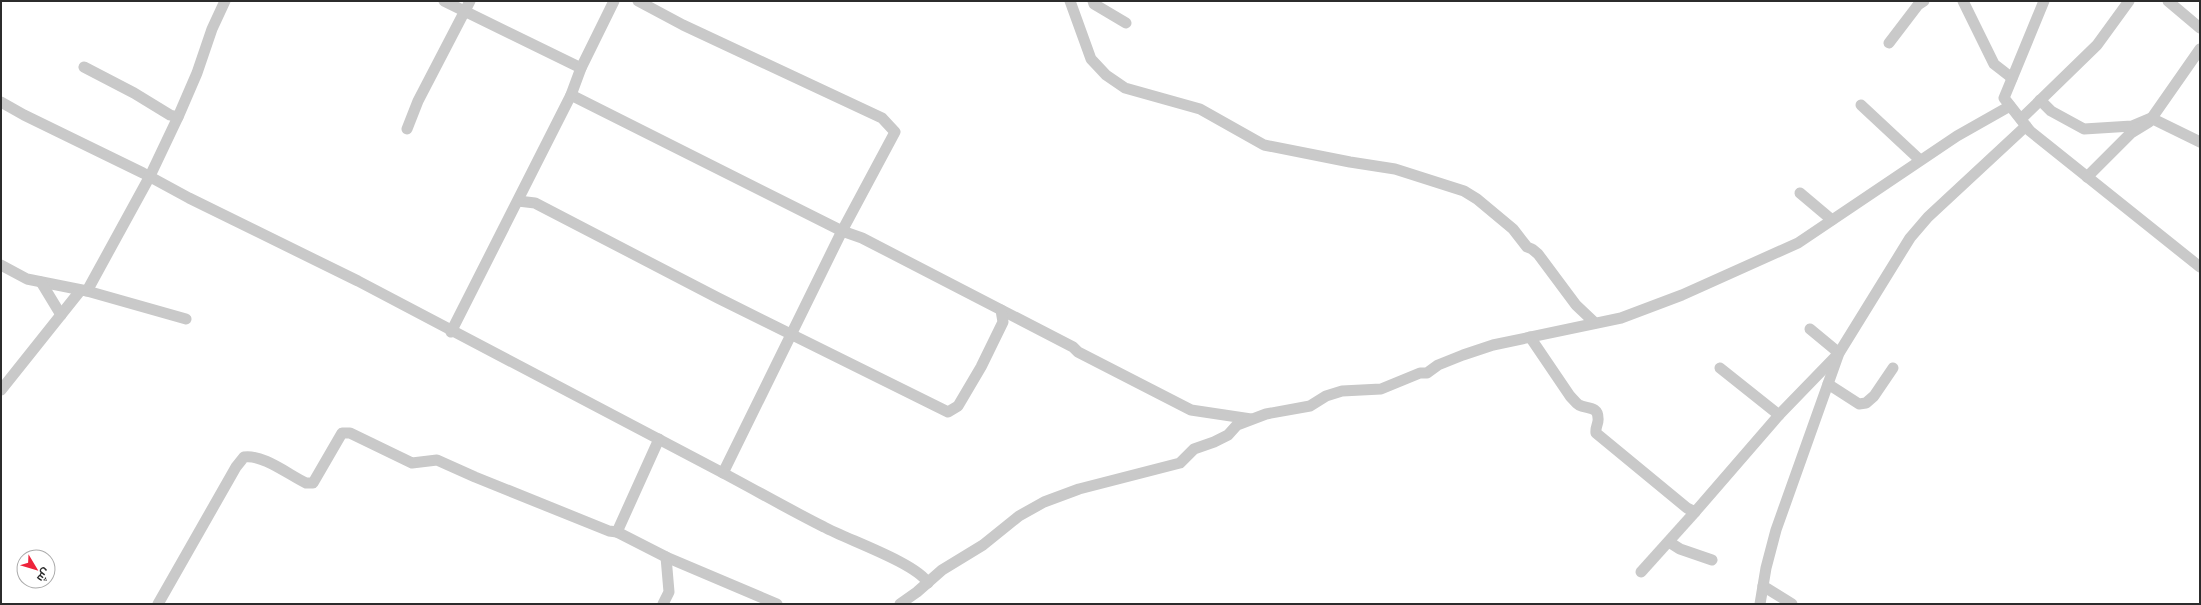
<svg xmlns="http://www.w3.org/2000/svg" width="2201" height="605" font-family="Mulish,Cairo,sans-serif">
<rect width="100%" height="100%" fill="#fff"/>
<g fill="none" stroke-linecap="round" stroke-linejoin="round">
<g stroke="#c9c9c9" stroke-width="11">
<path d="M444 1 581 68"/>
<path d="M614 1 581 68 571 95 842 231 895 132 882 118 683 25 638 1"/>
<path d="M1070 1 1091 59 1106 75 1125 88 1200 109 1264 145 1350 162 1395 169 1464 191 1477 199 1513 229 1527 247 1532 249 1538 254 1576 305 1595 323"/>
<path d="M1093 1 1094 4 1126 23"/>
<path d="M1963 1 1994 64 2012 78"/>
<path d="M2044 1 2004 98 2030 131 2200 267"/>
<path d="M2168 1 2200 28"/>
<path d="M1889 43 1918 5 1924 1"/>
<path d="M84 67 134 93 170 115 178 117"/>
<path d="M2040 100 2051 111 2084 129 2132 126 2151 118 2200 142"/>
<path d="M1 102 24 115 143 173 189 198 358 281 723 473 842 231 862 238 1073 347 1078 352 1191 410 1251 419"/>
<path d="M1861 105 1920 160"/>
<path d="M2021 119 2097 45 2129 1"/>
<path d="M407 129 418 101 470 1"/>
<path d="M2087 177 2131 133 2149 122 2200 49"/>
<path d="M1800 193 1832 220"/>
<path d="M518 201 535 203 718 298 948 412 958 406 981 367 1003 322 1001 310"/>
<path d="M1 265 27 279 87 291 186 319"/>
<path d="M41 282 61 315"/>
<path d="M87 291 150 176 178 117 197 73 212 29 225 1"/>
<path d="M451 332 571 95"/>
<path d="M1530 337 1570 396C1573 399 1576 403 1579 405 1587 409 1598 406 1598 418 1599 423 1595 427 1596 433L1687 508 1695 512 1779 415 1839 353 1810 329"/>
<path d="M1720 368 1779 415"/>
<path d="M1828 384 1859 404 1866 403 1874 396 1893 368"/>
<path d="M1 390 80 291"/>
<path d="M723 473C757 491 790 510 824 527 848 540 916 563 928 583"/>
<path d="M617 532 666 557 777 604"/>
<path d="M1669 542 1680 549 1712 560"/>
<path d="M1641 572 1695 512"/>
<path d="M1763 586 1792 604"/>
<path d="M158 604 236 467 244 457C263 454 289 475 306 483H313L342 433H350L412 463 437 460 475 477 609 531 617 532 659 439"/>
<path d="M663 604 669 592 666 557"/>
<path d="M900 604 917 592 942 570 983 545 1019 516 1044 502 1079 489 1180 463 1194 449 1214 442 1228 435 1237 425 1266 414 1310 406 1326 396 1342 391 1381 389 1420 373H1427L1438 365 1463 355 1493 345 1621 318 1682 295 1798 243 1957 136 2010 106"/>
<path d="M1760 604 1766 568 1776 530 1839 353 1910 238 1928 217 2026 126"/>
</g>
</g>
<rect width="2201" height="605" fill="none" stroke="#2c2c2c" stroke-width="4"/>
<g transform="translate(36 569) rotate(128)"><circle r="19" fill="#ffffff" stroke="#ababab"/>
<path d="M0-3L7 15L0 10L-7 15Z" fill="#ee233b"/>
<text y="-6" font-size="11" font-weight="bold" text-anchor="middle" fill="#2c2c2c">ش</text>
</g>
</svg>
